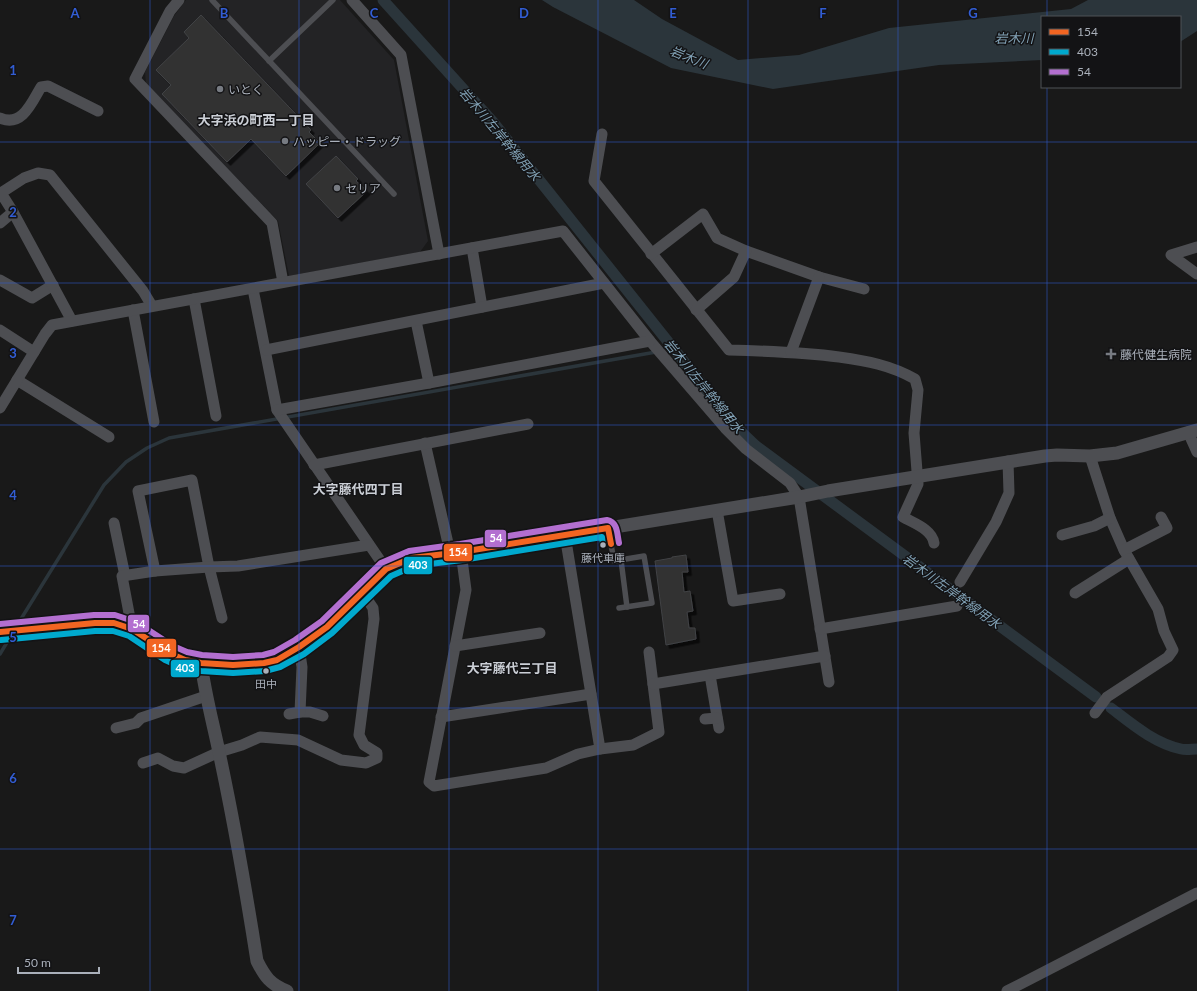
<svg xmlns="http://www.w3.org/2000/svg" width="1197" height="991" font-family="Lato,'Noto Sans JP',sans-serif">
<defs>
<filter id="shadow"><feDropShadow dx="3.5" dy="3.5" stdDeviation="0" flood-color="#0009"/></filter>
</defs>
<rect width="100%" height="100%" fill="#191919"/>
<path fill="#232325" d="M186 0H340L394 60 428 241 420 252 289 276 278 221 146 84 145 72 174 16Z"/>
<path fill="#2b353b" d="M542 0H634L662 19 738 60 799 55 889 28 1071 9 1088 0H1197V31L1180 42V17H1042V60L939 65 773 89 671 68 553 7Z"/>
<g fill="none" stroke-linecap="round" stroke-linejoin="round">
<g stroke="#2b353b" stroke-width="3.5">
<path d="M16 627 104 485 126 462 147 448 169 438 656 352"/>
<path d="M0 654 12 634"/>
</g>
<g stroke="#2b353b" stroke-width="11">
<path d="M383 0 493 122 736 427 756 446 1096 697"/>
<path d="M1111 708C1132 724 1154 743 1181 749 1186 750 1192 749 1197 749"/>
</g>
</g>
<g fill="#313131" stroke="#414245" filter="url(#shadow)">
<path d="M201 15 311 130 309 132 320 143 286 176 251 139 227 162 162 94 171 85 156 70 189 38 184 32Z"/>
<path d="M336 156 358 179 356 181 367 191 338 218 306 184Z"/>
<path d="M686 555 688 572H682L684 592 690 591 693 611 687 612 689 628H695L696 639 666 645 655 561 672 558V557Z"/>
</g>
<g fill="none" stroke-linecap="round" stroke-linejoin="round">
<g stroke="#4d4e52" stroke-width="5.5">
<path d="M212 0 394 194"/>
<path d="M269 61 333 0"/>
<path d="M608 528 614 561 644 556 652 603 619 608"/>
<path d="M621 560 627 607"/>
</g>
<g stroke="#4d4e52" stroke-width="11">
<path d="M179 0 170 11 135 79 272 223 282 277"/>
<path d="M352 0 401 55 439 254"/>
<path d="M0 118C22 128 32 102 41 87L48 86 98 111"/>
<path d="M602 134 594 181 729 350C766 351 802 352 839 357 867 361 890 365 915 379L918 390 914 433 918 484 903 517C913 523 932 529 934 543"/>
<path d="M0 223 13 212"/>
<path d="M1197 247 1171 255 1197 274"/>
<path d="M472 248 482 307"/>
<path d="M651 254 703 214 717 238 746 251 819 277 864 289"/>
<path d="M0 280 32 298 53 285"/>
<path d="M253 289 277 410 386 569"/>
<path d="M194 299 216 416"/>
<path d="M133 310 154 422"/>
<path d="M696 310 734 277 746 251"/>
<path d="M72 321 13 212 1 193 24 178 38 173 50 175 143 291 152 306"/>
<path d="M416 321 429 383"/>
<path d="M0 330 34 352"/>
<path d="M266 350 604 283"/>
<path d="M791 352 819 277"/>
<path d="M17 380 109 437"/>
<path d="M0 408 45 334 52 325 563 231 650 341 725 428 746 449 790 483 799 497 829 682"/>
<path d="M277 410 429 383 650 341"/>
<path d="M1188 432 1197 452"/>
<path d="M425 443 450 552"/>
<path d="M1090 456 1110 518 1124 550 1158 609 1164 631 1173 650 1168 657 1107 697 1095 713"/>
<path d="M314 465 528 424"/>
<path d="M717 510 733 601 780 594"/>
<path d="M114 523 125 576"/>
<path d="M565 535 600 749"/>
<path d="M1062 535 1094 526 1110 518"/>
<path d="M1124 550 1167 528 1161 517"/>
<path d="M461 552 466 590 429 782 434 786 546 768 578 754 600 749 633 745 659 732 649 652"/>
<path d="M155 571 138 491 192 480 209 567 222 618"/>
<path d="M960 582 996 522 1009 493 1008 461"/>
<path d="M1075 593 1129 559"/>
<path d="M132 629 122 576 155 571 209 567 238 566 369 545"/>
<path d="M820 629 957 606"/>
<path d="M455 646 540 633"/>
<path d="M710 675 719 728"/>
<path d="M653 684 825 656"/>
<path d="M300 712H310L323 716"/>
<path d="M289 714 300 712 302 667 299 647"/>
<path d="M441 717 591 694"/>
<path d="M705 719 717 718"/>
<path d="M116 728 136 723 141 718 206 696"/>
<path d="M143 763 158 758 173 766 184 768 219 752 242 745 260 737 298 740 341 760 366 763 377 758V753L364 745 359 735 374 619 373 608 362 592"/>
<path d="M1007 991 1197 893"/>
</g>
<g stroke="#4d4e52" stroke-width="13">
<path d="M0 632 95 623H114L132 629 169 653 185 660 201 663 233 665 264 663 277 660 299 647 327 627 386 569 412 558 461 552 799 497 828 491 1045 456 1057 455 1090 456 1117 453 1197 430"/>
<path d="M201 663C205 694 213 723 219 752 234 822 246 891 257 961 265 977 270 984 287 991"/>
</g>
<defs>
<path id="bus-1" d="M0 632 95 623H114L132 629 169 653 185 660 201 663 233 665 264 663 277 660 299 647 327 627 386 569 412 558 461 552 608 528 611 544"/>
<path id="bus-2" d="M1 640 95 631H113L129 636 165 660 183 668 201 671 233 673 265 671 280 667 304 654 332 633 391 576 414 566 462 560 602 537 603 545"/>
<path id="bus-3" d="M0 624 94 615H115L136 622 173 646 187 652 202 655 233 657 263 655 274 652 295 640 322 621 381 563 409 551 460 544 607 520C618 522 617 534 619 543"/>
</defs>
<use href="#bus-1" stroke="#131315" stroke-width="9"/>
<use href="#bus-2" stroke="#131315" stroke-width="9"/>
<use href="#bus-3" stroke="#131315" stroke-width="9"/>
<use href="#bus-1" stroke="#f26522" stroke-width="6"/>
<use href="#bus-2" stroke="#00a9ce" stroke-width="6"/>
<use href="#bus-3" stroke="#b36fd0" stroke-width="6"/>
</g>
<path fill="none" stroke="#325dd4" stroke-width="1" stroke-opacity="0.55" d="M150 0V991M299 0V991M449 0V991M598 0V991M748 0V991M898 0V991M1047 0V17M1047 87V991M0 142H1197M0 283H1197M0 425H1197M0 566H1197M0 708H1197M0 849H1197"/>
<g fill="#777b82" stroke="#131315" stroke-width="1.5">
<circle cx="220" cy="89" r="4"/>
<circle cx="285" cy="141" r="4"/>
<circle cx="337" cy="188" r="4"/>
<path d="M1109 348h4v4h4v4h-4v4h-4v-4h-4v-4h4z"/>
</g>
<g fill="#aab0ba" stroke="#131315" stroke-width="1.5">
<circle cx="603" cy="545" r="3.5"/>
<circle cx="266" cy="671" r="3.5"/>
</g>
<g text-anchor="middle" dominant-baseline="central" stroke-width="3" stroke-linejoin="round" paint-order="stroke">
<g font-size="11" fill="#aab0ba" stroke="#131315">
<text x="603" y="557">藤代車庫</text>
<text x="266" y="683">田中</text>
</g>
<g font-size="12" fill="#aab0ba" stroke="#131315" text-anchor="start">
<text x="228" y="89">いとく</text>
<text x="293" y="141">ハッピー・ドラッグ</text>
<text x="345" y="188">セリア</text>
<text x="1120" y="354">藤代健生病院</text>
</g>
<g font-size="13" font-style="italic" fill="#81a1b5" stroke="#131315">
<text x="1014" y="38">岩木川</text>
<text transform="translate(689 57) rotate(22)">岩木川</text>
<text transform="translate(500 134) rotate(50)">岩木川左岸幹線用水</text>
<text transform="translate(704 386) rotate(51)">岩木川左岸幹線用水</text>
<text transform="translate(952 591) rotate(36)">岩木川左岸幹線用水</text>
</g>
<g font-size="13" font-weight="bold" fill="#cbcfd6" stroke="#131315">
<text x="256" y="120">大字浜の町西一丁目</text>
<text x="358" y="489">大字藤代四丁目</text>
<text x="512" y="668">大字藤代三丁目</text>
</g>
</g>
<g font-size="13" text-anchor="middle" font-weight="bold" fill="#325dd4" stroke="#131315" stroke-width="3" stroke-linejoin="round" paint-order="stroke">
<text x="75" y="18">A</text>
<text x="224" y="18">B</text>
<text x="374" y="18">C</text>
<text x="524" y="18">D</text>
<text x="673" y="18">E</text>
<text x="823" y="18">F</text>
<text x="973" y="18">G</text>
<text x="13" y="75">1</text>
<text x="13" y="217">2</text>
<text x="13" y="358">3</text>
<text x="13" y="500">4</text>
<text x="13" y="642">5</text>
<text x="13" y="783">6</text>
<text x="13" y="925">7</text>
</g>
<g stroke="#131315" stroke-width="1.5">
<rect x="484" y="529" width="23" height="19" rx="4" fill="#b36fd0"/>
<rect x="443" y="543" width="30" height="19" rx="4" fill="#f26522"/>
<rect x="403" y="556" width="30" height="19" rx="4" fill="#00a9ce"/>
<rect x="127" y="614" width="23" height="19" rx="4" fill="#b36fd0"/>
<rect x="146" y="638" width="31" height="20" rx="4" fill="#f26522"/>
<rect x="170" y="659" width="30" height="19" rx="4" fill="#00a9ce"/>
</g>
<g font-size="11" text-anchor="middle" font-weight="bold" fill="#fff">
<text x="496" y="542">54</text>
<text x="458" y="556">154</text>
<text x="418" y="569">403</text>
<text x="139" y="628">54</text>
<text x="161" y="652">154</text>
<text x="185" y="672">403</text>
</g>
<rect x="1041" y="16" width="140" height="72" fill="#131315" stroke="#4f5257"/>
<rect x="1049" y="29" width="20" height="6" fill="#f26522" stroke="#4f5257"/>
<text x="1077" y="36" font-size="12" fill="#aab0ba">154</text>
<rect x="1049" y="49" width="20" height="6" fill="#00a9ce" stroke="#4f5257"/>
<text x="1077" y="56" font-size="12" fill="#aab0ba">403</text>
<rect x="1049" y="69" width="20" height="6" fill="#b36fd0" stroke="#4f5257"/>
<text x="1077" y="76" font-size="12" fill="#aab0ba">54</text>
<path d="M18 967v6h81v-6" fill="none" stroke="#aab0ba" stroke-width="2"/>
<text x="24" y="967" font-size="12" fill="#aab0ba" stroke="#131315" stroke-width="3" paint-order="stroke">50 m</text>
</svg>
